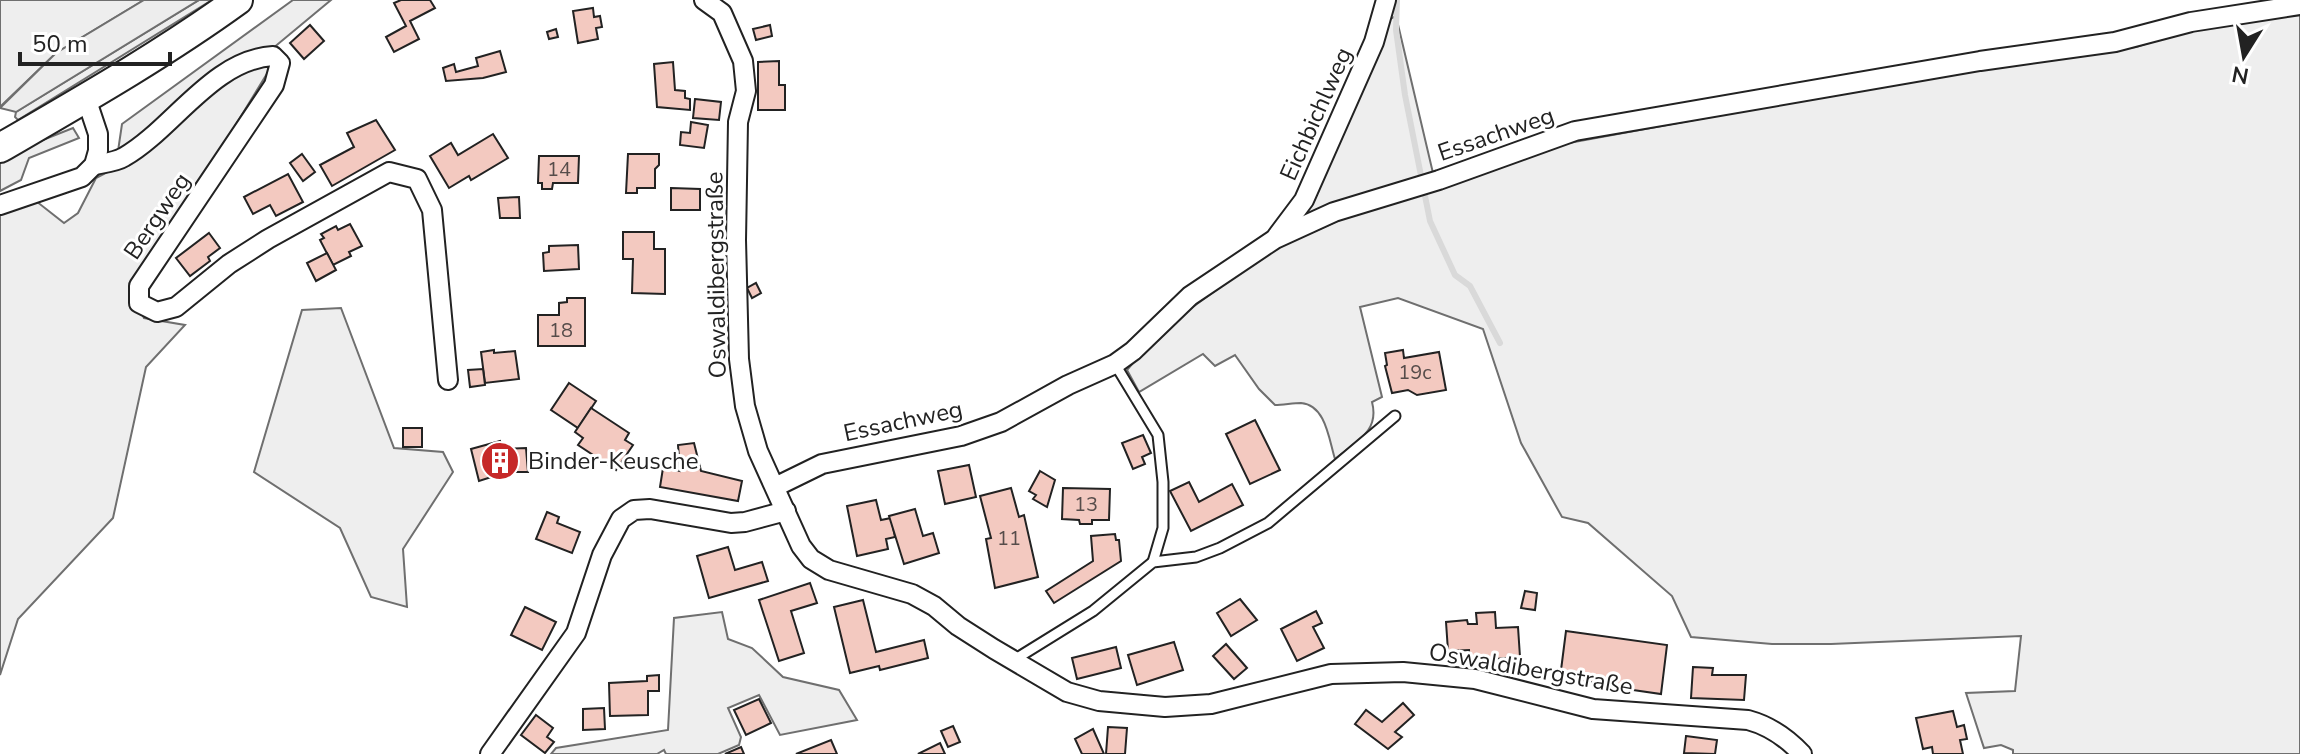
<svg xmlns="http://www.w3.org/2000/svg" width="2300" height="754" font-family="'Nunito Sans',sans-serif">
<rect width="100%" height="100%" fill="#fff"/>
<g fill="#eee" stroke="#6f6f6f" stroke-width="2">
<path d="M0 0H144L56 53 0 107Z"/>
<path d="M199 0H212L18 120 15 117 16 112Z"/>
<path d="M293 0H331L272 49 128 148 118 151 122 124Z"/>
<path d="M2300 13V754H2013V750L2001 745 1984 748 1966 693 2015 691 2021 636 1831 644H1772L1691 637 1672 596 1588 523 1562 517 1521 443 1483 329 1398 298 1360 307 1382 397 1372 402C1380 432 1355 442 1335 459 1329 440 1326 405 1301 403 1293 403 1283 405 1275 405L1259 389 1235 355 1215 366 1203 354 1139 392 1127 370 1161 330 1270 251 1369 207 1547 147 1993 65 2136 47 2186 31Z"/>
<path d="M1396 16 1433 173 1294 222 1390 19Z"/>
<path d="M270 61 268 72 133 293 144 318 185 325 146 367 113 518 18 619 0 675V213L36 201 64 223 78 213 96 178 125 163 238 73Z"/>
<path d="M73 128 79 138 29 158 21 180 0 191V160L25 147Z"/>
<path d="M341 308 394 448 443 452 453 472 403 549 407 607 371 597 340 528 254 472 302 310Z"/>
<path d="M722 612 728 639 752 648 783 677 839 690 857 720 780 735 759 695 728 708 741 737 739 745 718 754H666L664 750 657 754H551L556 748 668 730 674 618Z"/>
</g>
<path fill="#ededed" stroke="#6f6f6f" stroke-width="2" d="M144 0H199L16 112 0 108 56 53Z"/>
<g fill="none" stroke-linecap="round" stroke-linejoin="round">
<path stroke="#d9d9d9" stroke-width="6" d="M1397 0 1396 30 1405 95 1430 221 1455 275 1470 286 1500 343"/>
</g>
<g fill="#f3c9c0" stroke="#222" stroke-width="2">
<path d="M401 0H430L435 8 410 21 419 39 394 52 386 37 406 26 394 3Z"/>
<path d="M593 8 594 17 600 16 602 27 596 28 598 39 578 43 573 11Z"/>
<path d="M310 25 324 41 304 59 290 43Z"/>
<path d="M770 25 772 36 756 40 753 29Z"/>
<path d="M556 29 558 37 549 39 547 32Z"/>
<path d="M500 51 506 72 483 78 446 81 443 68 454 64 456 72 478 66 476 58Z"/>
<path d="M779 61V85H785V110H758V62Z"/>
<path d="M673 62 675 90 685 91V98L690 99V110L657 107 654 64Z"/>
<path d="M695 99 721 102 719 120 693 118Z"/>
<path d="M376 120 395 150 332 186 320 165 354 147 347 133Z"/>
<path d="M691 122 708 125 704 148 680 145 681 132 690 133Z"/>
<path d="M493 134 508 158 471 180 469 176 449 188 430 156 451 143 458 155Z"/>
<path d="M302 154 315 172 303 181 290 163Z"/>
<path d="M628 154H659V165L655 169V188H637V193H626Z"/>
<path d="M539 156H579L578 183H553L552 189H542V183H538Z"/>
<path d="M288 174 303 202 276 216 270 205 253 214 244 197Z"/>
<path d="M671 188 700 189V210H671Z"/>
<path d="M519 197 520 218H500L498 198Z"/>
<path d="M350 224 362 246 349 252 351 256 333 265 320 240 324 238 321 234 336 226 338 230Z"/>
<path d="M623 232H654V249H665V294L632 293 633 259H623Z"/>
<path d="M209 233 220 248 208 257 210 261 190 276 176 258Z"/>
<path d="M578 245 579 269 544 271 543 253 549 252V246Z"/>
<path d="M327 253 336 270 316 281 307 263Z"/>
<path d="M756 283 761 293 752 298 747 288Z"/>
<path d="M567 298H585V346H538V315H559V303L567 302Z"/>
<path d="M494 350V353L515 351 519 379 485 383 481 352Z"/>
<path d="M1403 350 1404 358 1439 352 1446 390 1417 395 1408 390 1392 393 1385 366 1387 365 1385 353Z"/>
<path d="M483 369 485 385 470 387 468 370Z"/>
<path d="M569 383 596 401 578 428 551 410Z"/>
<path d="M591 408 629 433 625 440 633 445 616 470 578 445 583 438 575 432Z"/>
<path d="M1255 420 1280 470 1250 484 1226 434Z"/>
<rect x="403" y="428" width="19" height="19"/>
<path d="M1143 435 1151 453 1142 457 1145 464 1133 469 1122 443Z"/>
<path d="M500 441 502 449 526 448 528 472H507L479 481 471 449Z"/>
<path d="M694 443 701 471 742 481 738 501 660 487 663 468 680 471 678 445Z"/>
<path d="M969 465 976 497 945 504 938 471Z"/>
<path d="M1040 471 1055 480 1047 507 1033 499 1036 495 1029 491Z"/>
<path d="M1189 482 1199 502 1232 484 1243 505 1191 531 1170 491Z"/>
<path d="M1011 488 1019 517 1024 515 1038 577 995 588 986 539 991 538 980 496Z"/>
<path d="M1063 488 1110 489 1109 520H1092V524H1080L1079 520 1062 519Z"/>
<path d="M876 500 881 520 891 518 895 537 886 539 888 549 857 556 847 506Z"/>
<path d="M915 509 923 536 933 533 939 553 904 564 889 516Z"/>
<path d="M547 512 559 517 557 523 580 532 572 553 536 539Z"/>
<path d="M1115 534 1116 540H1119L1121 561 1054 603 1046 591 1093 561 1091 536Z"/>
<path d="M728 547 735 570 762 562 768 581 709 598 697 556Z"/>
<path d="M810 583 817 603 791 611 804 653 779 661 759 600Z"/>
<path d="M1525 591 1537 593 1535 610 1521 608Z"/>
<path d="M1240 599 1257 620 1231 636 1217 613Z"/>
<path d="M863 600 876 652 924 640 928 658 880 670 879 666 850 673 834 607Z"/>
<path d="M525 607 556 622 542 650 511 635Z"/>
<path d="M1316 611 1322 623 1313 627 1324 648 1297 661 1281 629Z"/>
<path d="M1495 612 1496 628 1518 627 1520 657 1470 661 1469 650 1448 651 1446 622 1467 620 1468 624H1477L1476 613Z"/>
<path d="M1566 631 1667 645 1661 694 1612 687 1614 676 1609 675 1607 684 1560 678Z"/>
<path d="M1174 642 1183 670 1137 685 1128 655Z"/>
<path d="M1226 644 1247 668 1234 679 1213 656Z"/>
<path d="M1116 647 1121 668 1077 679 1072 658Z"/>
<path d="M1693 667 1713 668 1712 675H1746L1744 700 1691 698Z"/>
<path d="M659 675V691H648V715L610 716 609 683 647 681V676Z"/>
<path d="M759 699 771 723 746 735 734 710Z"/>
<path d="M1403 703 1414 715 1395 732 1402 737 1388 749 1355 724 1366 710 1382 722Z"/>
<path d="M604 708 605 729 583 730V709Z"/>
<path d="M1953 711 1957 727 1964 725 1967 739 1960 740 1963 754H1933L1932 747 1923 749 1916 718Z"/>
<path d="M536 715 553 728 547 737 554 742 545 753 521 735Z"/>
<path d="M953 726 960 742 948 747 941 731Z"/>
<path d="M1108 727 1127 728 1125 754H1106Z"/>
<path d="M1093 729 1104 754H1082L1075 739Z"/>
<path d="M1686 736 1717 740 1715 754 1684 753Z"/>
<path d="M831 740 837 754H796Z"/>
<path d="M940 743 945 754H918Z"/>
<path d="M741 747 744 754H725Z"/>
</g>
<g fill="none" stroke-linecap="round" stroke-linejoin="round">
<defs>
<g id="service">
<path d="M1115 364 1158 435 1163 482V528L1153 562"/>
<path d="M1014 660 1093 611 1153 562 1196 557 1220 548 1268 523 1395 416"/>
</g>
<g id="minor">
<path d="M704 0 722 13 743 61 746 91 738 122 736 240 739 359 745 406 758 451 801 546 811 559 829 570 912 594 934 606 958 626 994 649 1067 692 1099 701 1165 707 1211 704 1331 674 1403 672 1475 679 1593 709 1748 720C1770 726 1786 737 1802 754"/>
<path d="M94 165C104 163 116 162 124 157 173 129 212 60 273 56L280 63 274 85 139 286V303L157 312 176 307 229 264 268 239 389 172 417 179 432 210 448 380"/>
<path d="M0 205 82 177 94 165 98 151V134L86 98"/>
<path d="M1277 236 1304 200 1374 42 1386 0"/>
<path d="M775 487 822 464 961 436 1001 422 1068 385 1115 364 1133 351 1190 296 1275 239 1334 212 1439 180 1575 131 1980 61 2115 42 2191 22 2300 5"/>
<path d="M490 754 576 633 602 555 621 519 634 510 650 509 731 523 745 522 786 511"/>
</g>
<path id="primary" d="M0 148C81 101 162 55 238 0"/>
</defs>
<use href="#service" stroke="#222" stroke-width="13"/>
<use href="#minor" stroke="#222" stroke-width="22"/>
<use href="#primary" stroke="#222" stroke-width="32"/>
<use href="#service" stroke="#fff" stroke-width="9"/>
<use href="#minor" stroke="#fff" stroke-width="18"/>
<use href="#primary" stroke="#fff" stroke-width="28"/>
</g>
<defs>
<symbol id="building-disc" viewBox="-11 -11 22 22"><circle r="9.5" fill="#c62828" stroke="#fff"/><path d="M-4-6H4V6H1V3H-1V6H-4ZM-2.5-4.3h1.7v1.8h-1.7ZM.8-4.3h1.7v1.8H.8ZM-2.5-1h1.7V.8h-1.7ZM.8-1h1.7V.8H.8Z" fill="#fff"/></symbol>
</defs>
<g fill-rule="evenodd">
<use href="#building-disc" x="478" y="439" width="44" height="44"/>
</g>
<g text-anchor="middle" dominant-baseline="central" stroke-width="6" stroke-linejoin="round" paint-order="stroke">
<g font-size="20" fill="#564c4a">
<text x="559" y="169">14</text>
<text x="561" y="330">18</text>
<text x="1415" y="372">19c</text>
<text x="1086" y="504">13</text>
<text x="1009" y="538">11</text>
</g>
<g font-size="24" fill="#222" stroke="#fff">
<text transform="translate(1316 114) rotate(-66)">Eichbichlweg</text>
<text transform="translate(1496 134) rotate(-19)">Essachweg</text>
<text transform="translate(157 216) rotate(-56)">Bergweg</text>
<text transform="translate(716 275) rotate(-91)">Oswaldibergstraße</text>
<text transform="translate(903 421) rotate(-12)">Essachweg</text>
<text transform="translate(1531 669) rotate(10)">Oswaldibergstraße</text>
</g>
<g font-size="24" fill="#222" stroke="#fff" text-anchor="start">
<text x="528" y="461">Binder-Keusche</text>
</g>
</g>
<g transform="translate(2244 56) rotate(191)" stroke="#ffffff" stroke-width="6" paint-order="stroke">
<path d="M0-6L14 30L0 20L-14 30Z" fill="#222222"/>
<text y="-12" font-size="22" font-weight="bold" text-anchor="middle" fill="#222222">N</text>
</g>
<path d="M20 52v12h150v-12" fill="none" stroke="#222222" stroke-width="4"/>
<text x="32" y="52" font-size="24" fill="#222222" stroke="#ffffff" stroke-width="6" paint-order="stroke">50 m</text>
</svg>
